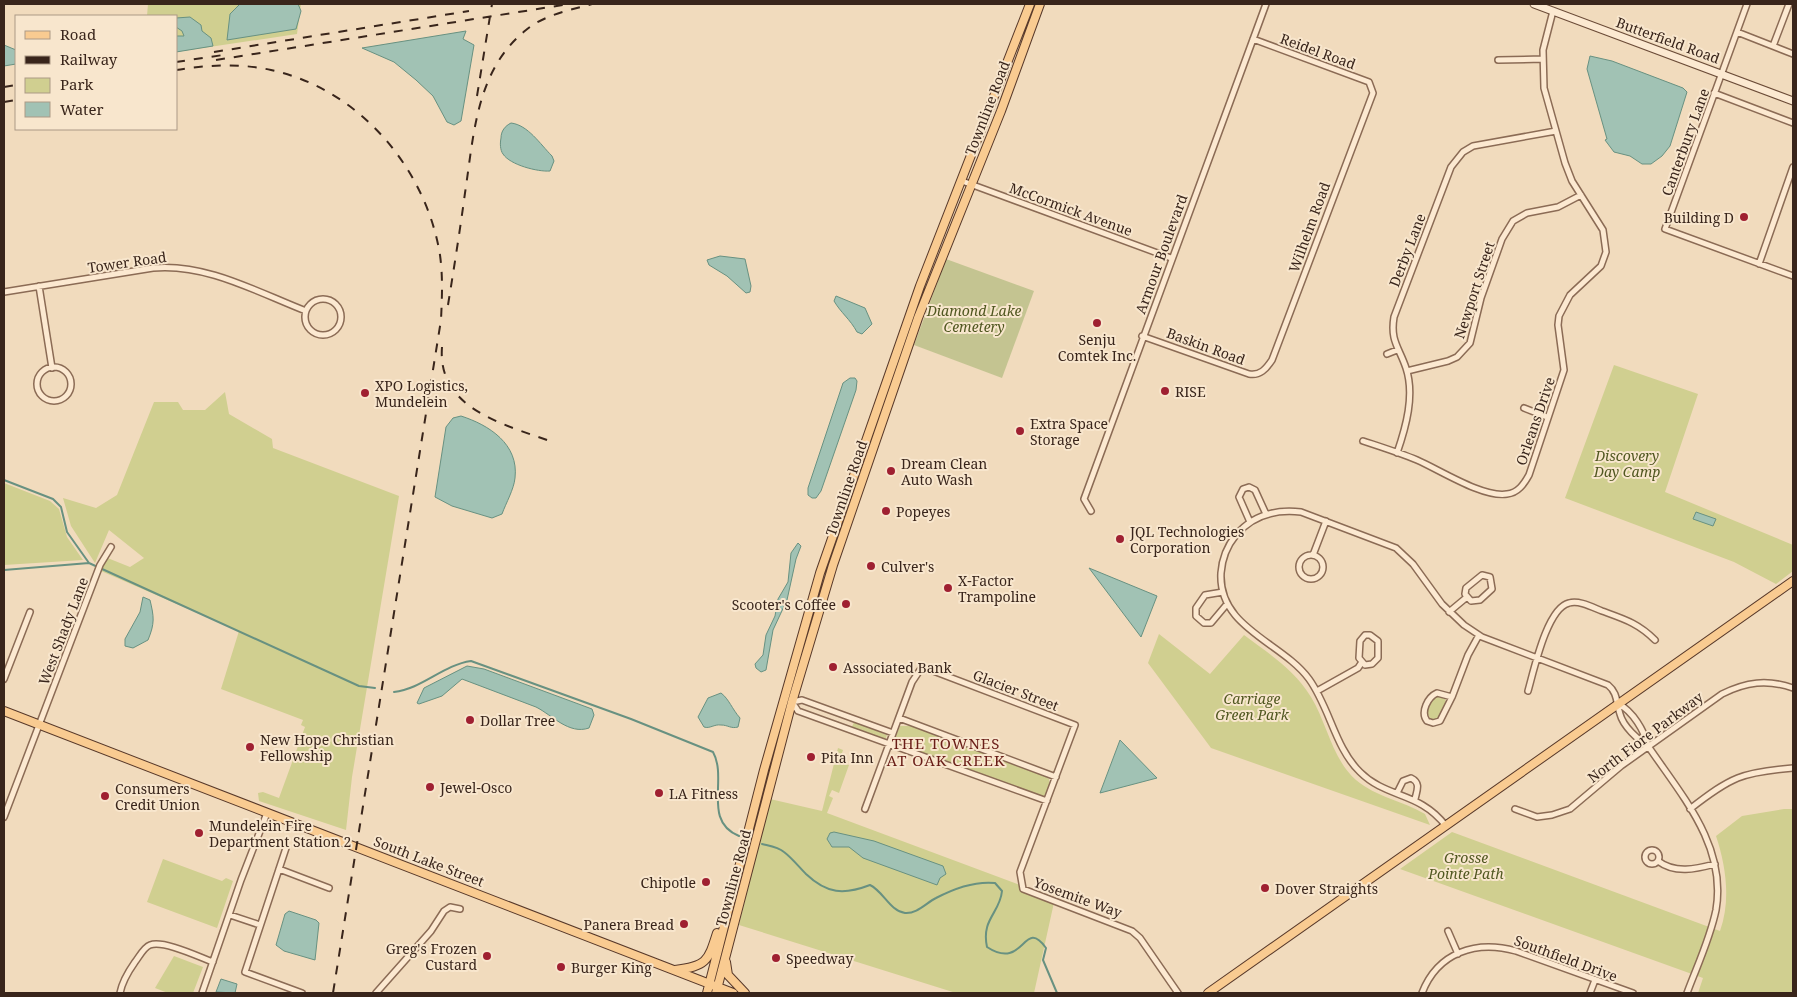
<svg xmlns="http://www.w3.org/2000/svg" width="1797" height="997" font-family="'Noto Serif',serif">
<rect width="100%" height="100%" fill="#f1dbbd"/>
<!-- green -->
<path fill="#d0cf90" d="M148 4H301L297 34 176 52V16H147Z
M1614 365 1698 394 1665 492 1793 545V571L1776 584 1734 562 1565 498Z
M225 392 229 414 272 439 273 448 399 496 352 777 346 830 259 801 258 793 263 792 279 798 305 727 301 725 303 720 221 689 239 631 101 571 105 557 130 567 144 558 109 530 95 563 71 526 63 498 96 508 117 495 154 402H178L183 410H205Z
M4 483 50 501 59 509 67 537 83 560 4 565Z
M1159 634 1210 674 1244 635C1269 654 1293 668 1311 697 1327 723 1332 759 1356 780 1376 797 1403 801 1425 814L1430 825 1211 748 1148 663Z
M1438 696 1445 699 1446 704 1438 719 1431 720 1427 712 1434 697Z
M854 722 887 735 885 740 852 727Z
M900 726H913L1038 772 1049 779 1050 785 1044 796 1036 795 906 748 895 739Z
M838 748 843 750 839 762 849 765 839 793 832 790 829 796 833 798 827 813 1055 898 1034 993H956L739 925 770 799 822 811Z
M1784 809H1793V993H1698L1703 978 1400 869 1452 832 1720 931C1731 900 1726 866 1716 836L1742 816Z
M163 859 222 881 226 878 233 881 217 928 147 902Z
M174 956 203 967 193 993H168L155 988Z"/>
<!-- cemetery -->
<path fill="#c4c491" d="M946 259 1034 291 1002 378 914 345Z"/>
<!-- water -->
<path fill="#a1c2b4" stroke="#689181" d="M240 4H298L301 11 296 29 227 40 230 14Z
M190 17 201 25 202 31 211 38 213 46 176 52V36H184L182 31 176 27V18Z
M466 31 463 39 474 45 461 121 454 125 447 122 433 96 416 80 394 62 362 48Z
M4 45 16 50V64L4 66Z
M1590 56 1612 61 1683 88 1687 92 1670 146 1662 156 1651 164H1642L1630 156 1614 152 1605 140 1607 139 1587 69Z
M511 123C528 125 540 144 552 156L554 161 550 171C538 172 510 165 503 154 500 150 500 143 501 138 501 131 505 126 511 123Z
M720 256 745 259 751 286 750 292 746 293 727 276 709 265 707 260Z
M836 296 865 308 872 324 862 334 857 332C850 319 841 313 834 301Z
M850 378H855L857 381 856 390 821 491 816 498H812L808 495V488L843 383Z
M461 416C489 425 519 444 515 478 514 489 506 503 502 514L492 518 452 506 435 497 446 427 453 418Z
M1696 512 1716 519 1713 526 1693 519Z
M798 543 801 546 796 559 787 600 773 630 766 670 761 672 756 668 755 664 763 655 766 635 775 616 778 599 788 582 791 553Z
M1089 568 1157 596 1141 637Z
M143 597 150 600C154 617 155 623 148 640L133 648 125 646V639L140 612Z
M467 666 484 669 592 709 594 715 589 728C569 735 552 715 536 707L462 679 442 696 419 704 417 703 424 688Z
M721 693C729 699 732 709 740 718L738 727C731 729 728 725 721 725 714 724 710 729 704 727L698 717 708 698Z
M1120 740 1157 778 1100 793Z
M834 832 874 841 943 866 946 874 940 878 937 885 863 858 849 847H832L827 839 830 833Z
M289 911 316 920 319 923 315 960 284 951 276 945 285 914Z
M221 979 237 984 235 993 216 992Z"/>
<g fill="none" stroke-linecap="round" stroke-linejoin="round">
<!-- stream -->
<path stroke="#689181" stroke-width="2" d="M4 480 53 499 61 507 67 532 89 563
M4 570 89 563 359 686 375 688
M394 692C422 689 443 665 471 661L631 719 713 752C728 779 702 821 739 836
M762 844C770 846 778 847 784 852 792 858 799 867 806 874 827 894 844 895 870 885 883 891 890 911 905 913 917 914 926 903 936 898 953 889 975 881 995 883L1002 891C1000 913 981 919 987 947 1025 972 1023 916 1046 948L1043 960 1057 993"/>
<!-- minor casing -->
<g stroke="#8b6b55" stroke-width="8">
<path id="minor" d="M1747 4 1665 229 1793 276
M1737 32 1793 54
M1773 46 1789 4
M1498 60 1543 59
M1714 93 1793 123
M962 181 1171 258
M1759 264 1793 167
M39 286 52 368
M4 292 153 268C206 263 257 292 306 311
M305 317a18 18 0 1 1 36 0a18 18 0 1 1-36 0Z
M1142 336 1249 374C1260 376 1266 369 1272 360L1373 93 1369 82 1253 39
M1387 354 1397 350
M37 384a17 17 0 1 1 34 0a17 17 0 1 1-34 0Z
M1407 371 1448 361 1457 357 1470 343 1481 298 1502 239 1513 221 1527 213 1558 207 1581 195
M1524 408 1547 417
M1363 441C1381 447 1400 453 1417 460 1440 470 1483 498 1507 494 1518 493 1524 484 1529 475L1564 370 1558 325 1559 316 1570 295 1601 266 1606 252 1603 230 1572 181 1565 163 1544 88 1543 50 1553 11
M1397 453C1406 427 1415 395 1406 368 1399 347 1390 341 1394 317L1451 167 1463 152 1473 146 1556 131
M1091 511 1084 499 1266 4
M1250 522 1239 497 1243 489 1249 487 1255 490 1266 514
M1313 555 1326 521
M1299 567a12 12 0 1 1 24 0a12 12 0 1 1-24 0Z
M1482 575 1490 577 1492 589 1480 600 1471 601 1465 594 1466 588Z
M1223 592 1205 595 1196 608V616L1204 623H1211L1227 604
M1449 612 1467 597
M1365 635H1370L1378 641V658L1372 664 1365 665 1359 658 1360 641Z
M4 679 30 612
M1317 691 1358 668 1362 662
M1528 691C1534 670 1547 608 1569 603 1579 600 1592 607 1602 611 1624 619 1638 623 1655 640
M1452 697 1440 721 1433 723 1427 721C1420 712 1428 697 1437 693L1452 697 1468 655 1479 635
M1619 704C1633 712 1644 730 1648 746 1682 796 1727 846 1716 910 1710 939 1697 966 1687 993
M899 718 1056 777
M893 733 802 700 792 702 798 711 1047 801
M1397 793 1403 781 1411 778C1421 783 1417 790 1415 799
M865 809 912 682 920 670 928 669 1075 725 1020 872 1023 889 1132 931 1140 938 1178 993
M1515 809 1537 817 1552 815 1570 809 1621 766 1722 694C1746 682 1767 679 1793 688
M1690 809C1731 777 1742 772 1793 768
M4 817 100 565 111 547
M1446 826C1419 791 1387 799 1360 772 1335 748 1330 708 1309 679 1282 642 1218 628 1221 573 1222 559 1227 546 1236 535 1253 515 1275 509 1301 512L1396 548 1413 564 1442 604 1464 625 1482 637 1608 685C1618 693 1616 703 1620 714 1623 726 1638 740 1648 746
M286 848 245 972 302 993
M1645 857a7 7 0 1 1 14 0a7 7 0 1 1-14 0Z
M1658 861C1675 874 1696 869 1715 864
M279 869 329 888
M230 915 260 925
M1448 931 1458 954
M120 993C122 982 128 972 135 962 139 957 144 947 150 945 164 940 199 957 213 962
M202 993 241 880 267 813
M376 993 431 931 444 911 450 907 460 909
M1422 993C1438 952 1476 940 1516 951L1633 993
M1590 993 1595 980"/>
</g>
<!-- secondary casing -->
<g stroke="#6c4c38" stroke-width="9">
<path id="secondary" d="M1534 4 1793 101"/>
</g>
<!-- primary casing -->
<g stroke="#58392a" stroke-width="10">
<path id="primary" d="M4 711 733 993
M726 962 728 975 745 993
M675 970C706 966 708 962 717 933
M707 993 764 770 820 573 920 286 1030 4
M716 993 792 702 833 565 918 318 1001 111 1040 4
M1208 993 1793 581"/>
</g>
<!-- minor -->
<use href="#minor" stroke="#fce9d1" stroke-width="5"/>
<!-- secondary -->
<use href="#secondary" stroke="#fce9d1" stroke-width="7"/>
<!-- primary -->
<use href="#primary" stroke="#f9cb91" stroke-width="8"/>
<!-- rail -->
<path stroke="#39251b" stroke-width="2" stroke-dasharray="9 9" stroke-linecap="butt" d="M214 52 469 11
M216 60 569 4
M176 62 223 55
M176 70C207 65 240 63 271 70 359 89 426 168 440 255 443 277 442 298 441 320L333 993
M4 87 16 85
M477 96 492 4
M4 102 16 100
M448 305C454 268 460 230 465 193 474 134 476 70 526 30 544 15 570 10 592 4
M442 347C437 411 508 425 555 443"/>
</g>
<!-- markers -->
<g fill="#9f2031" stroke="#f8e6cd" stroke-width="2">
<circle cx="1744" cy="217" r="5"/>
<circle cx="1097" cy="323" r="5"/>
<circle cx="1165" cy="391" r="5"/>
<circle cx="365" cy="393" r="5"/>
<circle cx="1020" cy="431" r="5"/>
<circle cx="891" cy="471" r="5"/>
<circle cx="886" cy="511" r="5"/>
<circle cx="1120" cy="539" r="5"/>
<circle cx="871" cy="566" r="5"/>
<circle cx="948" cy="588" r="5"/>
<circle cx="846" cy="604" r="5"/>
<circle cx="833" cy="667" r="5"/>
<circle cx="470" cy="720" r="5"/>
<circle cx="250" cy="747" r="5"/>
<circle cx="811" cy="757" r="5"/>
<circle cx="430" cy="787" r="5"/>
<circle cx="659" cy="793" r="5"/>
<circle cx="105" cy="796" r="5"/>
<circle cx="199" cy="833" r="5"/>
<circle cx="706" cy="882" r="5"/>
<circle cx="1265" cy="888" r="5"/>
<circle cx="684" cy="924" r="5"/>
<circle cx="487" cy="956" r="5"/>
<circle cx="776" cy="958" r="5"/>
<circle cx="561" cy="967" r="5"/>
</g>
<g text-anchor="middle" dominant-baseline="central" stroke-width="4" stroke-linejoin="round" paint-order="stroke">
<!-- street labels -->
<g font-size="14" fill="#39251b" stroke="#f8e6cd">
<text transform="translate(1668 40) rotate(20)">Butterfield Road</text>
<text transform="translate(1318 51) rotate(20)">Reidel Road</text>
<text transform="translate(987 108) rotate(-69)">Townline Road</text>
<text transform="translate(1685 142) rotate(-70)">Canterbury Lane</text>
<text transform="translate(1071 209) rotate(20)">McCormick Avenue</text>
<text transform="translate(1309 227) rotate(-70)">Wilhelm Road</text>
<text transform="translate(1407 250) rotate(-69)">Derby Lane</text>
<text transform="translate(1161 254) rotate(-70)">Armour Boulevard</text>
<text transform="translate(127 262) rotate(-8)">Tower Road</text>
<text transform="translate(1474 290) rotate(-72)">Newport Street</text>
<text transform="translate(1206 346) rotate(20)">Baskin Road</text>
<text transform="translate(1535 421) rotate(-71)">Orleans Drive</text>
<text transform="translate(846 488) rotate(-71)">Townline Road</text>
<text transform="translate(63 631) rotate(-69)">West Shady Lane</text>
<text transform="translate(1016 690) rotate(21)">Glacier Street</text>
<text transform="translate(1645 737) rotate(-37)">North Fiore Parkway</text>
<text transform="translate(429 861) rotate(21)">South Lake Street</text>
<text transform="translate(733 878) rotate(-75)">Townline Road</text>
<text transform="translate(1078 897) rotate(20)">Yosemite Way</text>
<text transform="translate(1566 958) rotate(20)">Southfield Drive</text>
</g>
<!-- poi labels -->
<g font-size="14" fill="#39251b" stroke="#f8e6cd" text-anchor="start">
<text x="1734" y="217" text-anchor="end">Building D</text>
<text x="1097" y="339" text-anchor="middle">Senju<tspan x="1097" dy="16">Comtek Inc.</tspan></text>
<text x="375" y="385">XPO Logistics,<tspan x="375" dy="16">Mundelein</tspan></text>
<text x="1175" y="391">RISE</text>
<text x="1030" y="423">Extra Space<tspan x="1030" dy="16">Storage</tspan></text>
<text x="901" y="463">Dream Clean<tspan x="901" dy="16">Auto Wash</tspan></text>
<text x="896" y="511">Popeyes</text>
<text x="1130" y="531">JQL Technologies<tspan x="1130" dy="16">Corporation</tspan></text>
<text x="881" y="566">Culver's</text>
<text x="958" y="580">X-Factor<tspan x="958" dy="16">Trampoline</tspan></text>
<text x="836" y="604" text-anchor="end">Scooter's Coffee</text>
<text x="843" y="667">Associated Bank</text>
<text x="480" y="720">Dollar Tree</text>
<text x="260" y="739">New Hope Christian<tspan x="260" dy="16">Fellowship</tspan></text>
<text x="821" y="757">Pita Inn</text>
<text x="440" y="787">Jewel-Osco</text>
<text x="115" y="788">Consumers<tspan x="115" dy="16">Credit Union</tspan></text>
<text x="669" y="793">LA Fitness</text>
<text x="209" y="825">Mundelein Fire<tspan x="209" dy="16">Department Station 2</tspan></text>
<text x="696" y="882" text-anchor="end">Chipotle</text>
<text x="1275" y="888">Dover Straights</text>
<text x="674" y="924" text-anchor="end">Panera Bread</text>
<text x="477" y="948" text-anchor="end">Greg's Frozen<tspan x="477" dy="16">Custard</tspan></text>
<text x="786" y="958">Speedway</text>
<text x="571" y="967">Burger King</text>
</g>
<!-- park labels -->
<g font-size="14" font-style="italic" fill="#505720" stroke="#f8e6cd">
<text x="974" y="310">Diamond Lake<tspan x="974" dy="16">Cemetery</tspan></text>
<text x="1627" y="455">Discovery<tspan x="1627" dy="16">Day Camp</tspan></text>
<text x="1252" y="698">Carriage<tspan x="1252" dy="16">Green Park</tspan></text>
<text x="1466" y="857">Grosse<tspan x="1466" dy="16">Pointe Path</tspan></text>
</g>
<!-- neighbourhood labels -->
<g font-size="15" letter-spacing="1" fill="#691d17" stroke="#f8e6cd">
<text x="946" y="743">THE TOWNES<tspan x="946" dy="17">AT OAK CREEK</tspan></text>
</g>
</g>
<!-- border -->
<rect width="1797" height="997" fill="none" stroke="#39251b" stroke-width="10"/>
<!-- legend -->
<rect x="15" y="15" width="162" height="115" fill="#f8e6cd" stroke="#ac9986"/>
<rect x="25" y="31" width="25" height="8" fill="#f9cb91" stroke="#ac9986"/>
<text x="60" y="40" font-size="15" fill="#39251b">Road</text>
<rect x="25" y="56" width="25" height="8" fill="#39251b" stroke="#ac9986"/>
<text x="60" y="65" font-size="15" fill="#39251b">Railway</text>
<rect x="25" y="78" width="25" height="15" fill="#d0cf90" stroke="#ac9986"/>
<text x="60" y="90" font-size="15" fill="#39251b">Park</text>
<rect x="25" y="102" width="25" height="15" fill="#a1c2b4" stroke="#ac9986"/>
<text x="60" y="115" font-size="15" fill="#39251b">Water</text>
</svg>
